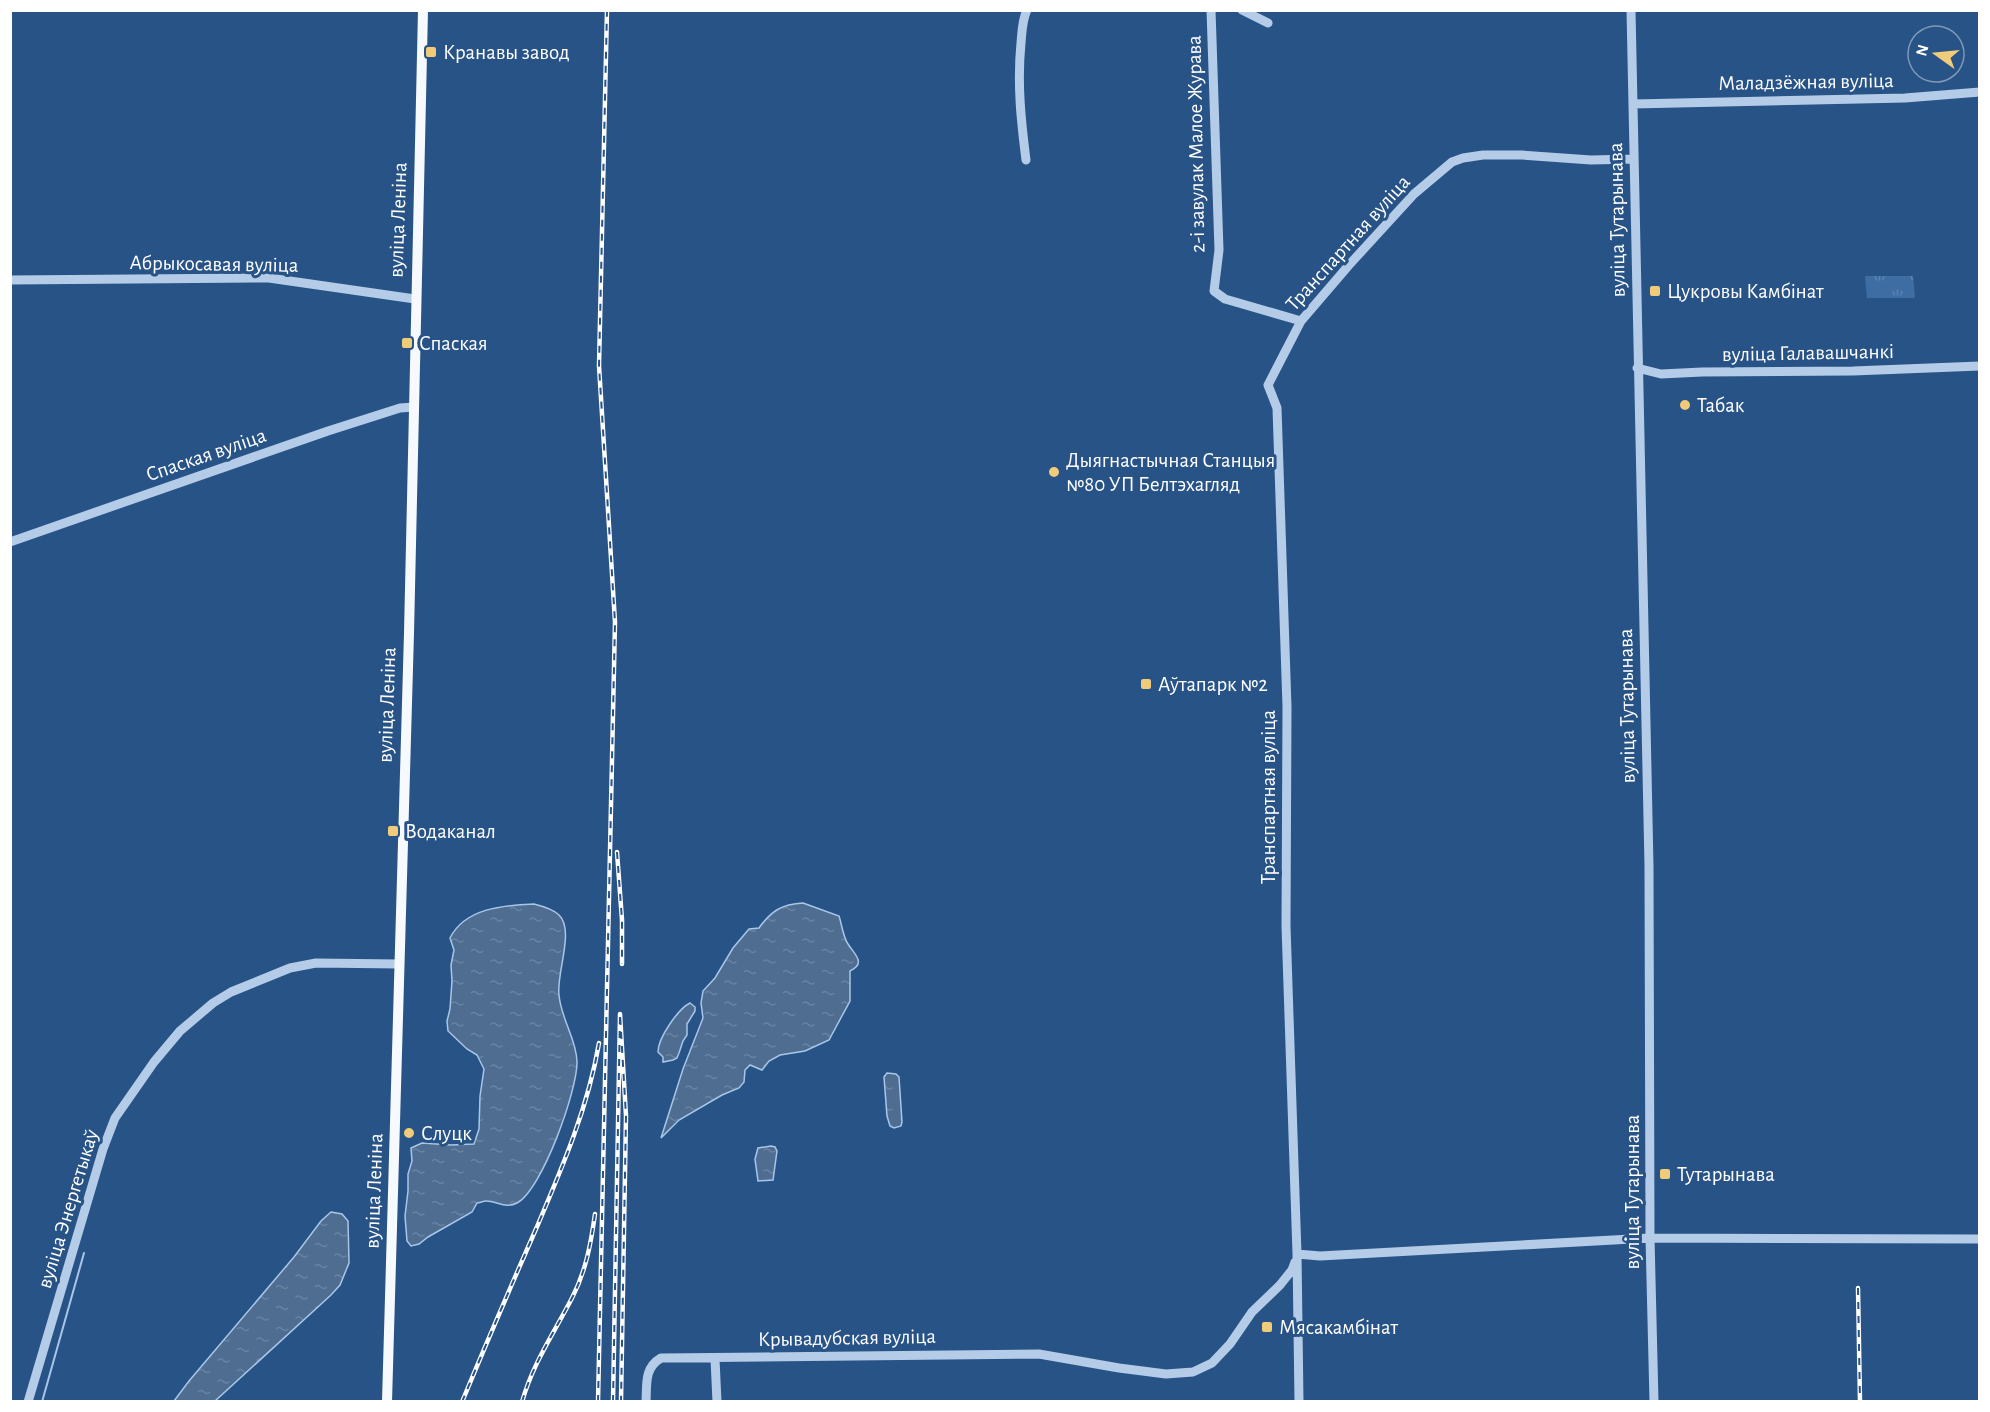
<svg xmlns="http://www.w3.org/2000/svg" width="1990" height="1412" font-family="'Alegreya Sans',sans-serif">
<defs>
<pattern id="grass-tufts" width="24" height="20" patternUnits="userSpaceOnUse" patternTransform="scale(1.5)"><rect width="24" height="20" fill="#3d6da3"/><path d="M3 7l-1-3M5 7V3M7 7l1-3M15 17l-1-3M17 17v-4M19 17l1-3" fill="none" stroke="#5a83b1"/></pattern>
<pattern id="water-ripples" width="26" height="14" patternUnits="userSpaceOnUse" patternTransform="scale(1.5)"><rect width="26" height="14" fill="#4f6d91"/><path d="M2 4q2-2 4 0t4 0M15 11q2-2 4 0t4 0" fill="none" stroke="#6983a2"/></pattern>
</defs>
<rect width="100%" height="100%" fill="#285387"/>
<!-- grass -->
<path fill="url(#grass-tufts)" d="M1913 276 1915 298H1867L1865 276Z"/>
<!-- water -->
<path fill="url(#water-ripples)" stroke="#a8c7e8" stroke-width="1.5" d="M803 903 839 916C842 925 843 937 848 944 854 954 867 963 850 971V1001L829 1040 805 1051 780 1055 769 1061 762 1070 750 1065 745 1070 744 1082 739 1088 722 1095 679 1120 661 1138 683 1069 703 1018 701 1003 703 991 715 978 733 948 749 929 759 928C771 911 782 904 803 903Z
M534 904C542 906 553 909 559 915 575 930 556 974 559 995 561 1019 576 1038 577 1061 578 1089 542 1190 517 1203 506 1209 497 1201 486 1201 483 1201 480 1203 477 1203L472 1212 428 1237 419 1244 411 1246 407 1241 405 1216 408 1191V1174L412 1161 411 1148 422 1143 451 1145 474 1144 479 1129 480 1096 484 1069 477 1055 467 1049 448 1031 447 1021 450 1009 452 981 451 965 454 950 450 938C465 908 504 905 534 904Z
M690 1003 695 1007V1011L687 1024V1035L683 1041 679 1053 677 1058 673 1060 663 1062V1057L658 1052C658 1038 678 1009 690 1003Z
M887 1073 896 1074 899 1077 902 1122 901 1126 894 1128 890 1126 887 1116 884 1077Z
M771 1146 775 1147 777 1151 773 1180 758 1181 755 1159 758 1148Z
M331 1212 342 1214 348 1221 349 1263 340 1285 331 1295 215 1401H174L189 1381 294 1257 321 1221Z"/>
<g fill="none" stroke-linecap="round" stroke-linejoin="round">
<!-- stream -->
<path stroke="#a8c7e8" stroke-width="2" d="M42 1402 84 1253"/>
<!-- minor -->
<path stroke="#b4cce8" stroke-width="9" d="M1211 10 1219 250 1214 291 1225 299 1301 321
M1242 10 1268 23
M1631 10 1649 866 1650 1238 1654 1402
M1633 104 1905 98 1980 92
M1026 160C1021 121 1017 83 1021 43 1022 32 1022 20 1027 10
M10 280 269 278 415 299
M1637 368 1661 374 1702 372 1853 371 1980 366
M10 542 328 431 400 408 414 407
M1297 1254 1320 1256 1650 1238 1980 1239
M715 1359 717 1402
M28 1402 103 1149 115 1118 154 1062 180 1031 213 1003 231 992 290 968 316 963 399 964
M646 1402C647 1384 644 1368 661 1358L1039 1354 1119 1368 1166 1374 1193 1372 1212 1363 1230 1344 1252 1312 1280 1285 1292 1270 1295 1262
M1299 1402 1297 1254 1286 926 1287 707 1277 408 1268 385 1301 321 1349 265 1414 194 1452 162 1463 158 1483 155H1522L1591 160 1634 159"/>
<!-- major -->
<path stroke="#f6f9fe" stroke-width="10" d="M387 1402 409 633 423 10"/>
<!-- rail casing -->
<g stroke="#fff" stroke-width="4.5">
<path id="rail" d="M617 852 622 920V964
M1858 1288 1860 1402
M462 1402C486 1344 511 1286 536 1229 562 1168 588 1108 599 1043
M522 1402C533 1363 554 1333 572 1298 586 1271 591 1243 595 1214
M598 1402 615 622 599 366 607 10
M613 1402 620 1014 626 1116 621 1402"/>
</g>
<!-- rail -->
<use href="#rail" stroke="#285387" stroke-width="2" stroke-dasharray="7" stroke-linecap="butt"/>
</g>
<!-- markers -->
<g fill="#f0cb7a" stroke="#285387" stroke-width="2">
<rect x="425" y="46" width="12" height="12" rx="3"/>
<rect x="1649" y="285" width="12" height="12" rx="3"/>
<rect x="401" y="337" width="12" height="12" rx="3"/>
<circle cx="1685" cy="405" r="6"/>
<circle cx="1054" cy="472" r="6"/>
<rect x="1140" y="678" width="12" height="12" rx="3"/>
<rect x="387" y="825" width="12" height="12" rx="3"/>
<circle cx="409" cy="1133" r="6"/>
<rect x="1659" y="1168" width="12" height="12" rx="3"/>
<rect x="1261" y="1321" width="12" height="12" rx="3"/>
</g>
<g text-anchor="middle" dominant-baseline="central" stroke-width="6" stroke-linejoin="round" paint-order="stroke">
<!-- poi labels -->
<g font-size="21" fill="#fff" stroke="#285387" text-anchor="start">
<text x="443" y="52">Кранавы завод</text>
<text x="1667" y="291">Цукровы Камбінат</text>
<text x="419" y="343">Спаская</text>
<text x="1697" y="405">Табак</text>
<text x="1066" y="460">Дыягнастычная Станцыя<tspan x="1066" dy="24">№80 УП Белтэхагляд</tspan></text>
<text x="1158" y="684">Аўтапарк №2</text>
<text x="405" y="831">Водаканал</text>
<text x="421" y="1133">Слуцк</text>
<text x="1677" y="1174">Тутарынава</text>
<text x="1279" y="1327">Мясакамбінат</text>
</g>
<!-- street labels -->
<g font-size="21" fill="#fff" stroke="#285387">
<text transform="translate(1806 82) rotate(-1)">Маладзёжная вуліца</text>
<text transform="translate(1196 144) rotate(-91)">2-і завулак Малое Журава</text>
<text transform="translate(398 220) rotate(-88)">вуліца Леніна</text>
<text transform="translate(1617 220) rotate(-91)">вуліца Тутарынава</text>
<text transform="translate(1348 243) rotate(-48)">Транспартная вуліца</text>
<text transform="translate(214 264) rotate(1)">Абрыкосавая вуліца</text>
<text transform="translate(1808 353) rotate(-1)">вуліца Галавашчанкі</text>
<text transform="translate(206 455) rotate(-19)">Спаская вуліца</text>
<text transform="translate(387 705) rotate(-88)">вуліца Леніна</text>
<text transform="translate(1627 706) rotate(-91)">вуліца Тутарынава</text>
<text transform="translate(1268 797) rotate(-90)">Транспартная вуліца</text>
<text transform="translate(374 1191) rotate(-88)">вуліца Леніна</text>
<text transform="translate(1632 1192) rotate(-90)">вуліца Тутарынава</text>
<text transform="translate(68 1209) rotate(-73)">вуліца Энергетыкаў</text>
<text transform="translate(847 1338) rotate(-1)">Крывадубская вуліца</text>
</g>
</g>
<!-- border -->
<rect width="1990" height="1412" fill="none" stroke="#ffffff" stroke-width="24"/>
<!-- north arrow -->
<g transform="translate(1936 54) rotate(285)"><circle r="28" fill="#285387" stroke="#7e98b7" stroke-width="1.5"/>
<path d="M0-4.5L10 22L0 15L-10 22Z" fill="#f0cb7a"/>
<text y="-9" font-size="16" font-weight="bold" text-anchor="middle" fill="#ffffff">N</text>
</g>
</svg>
